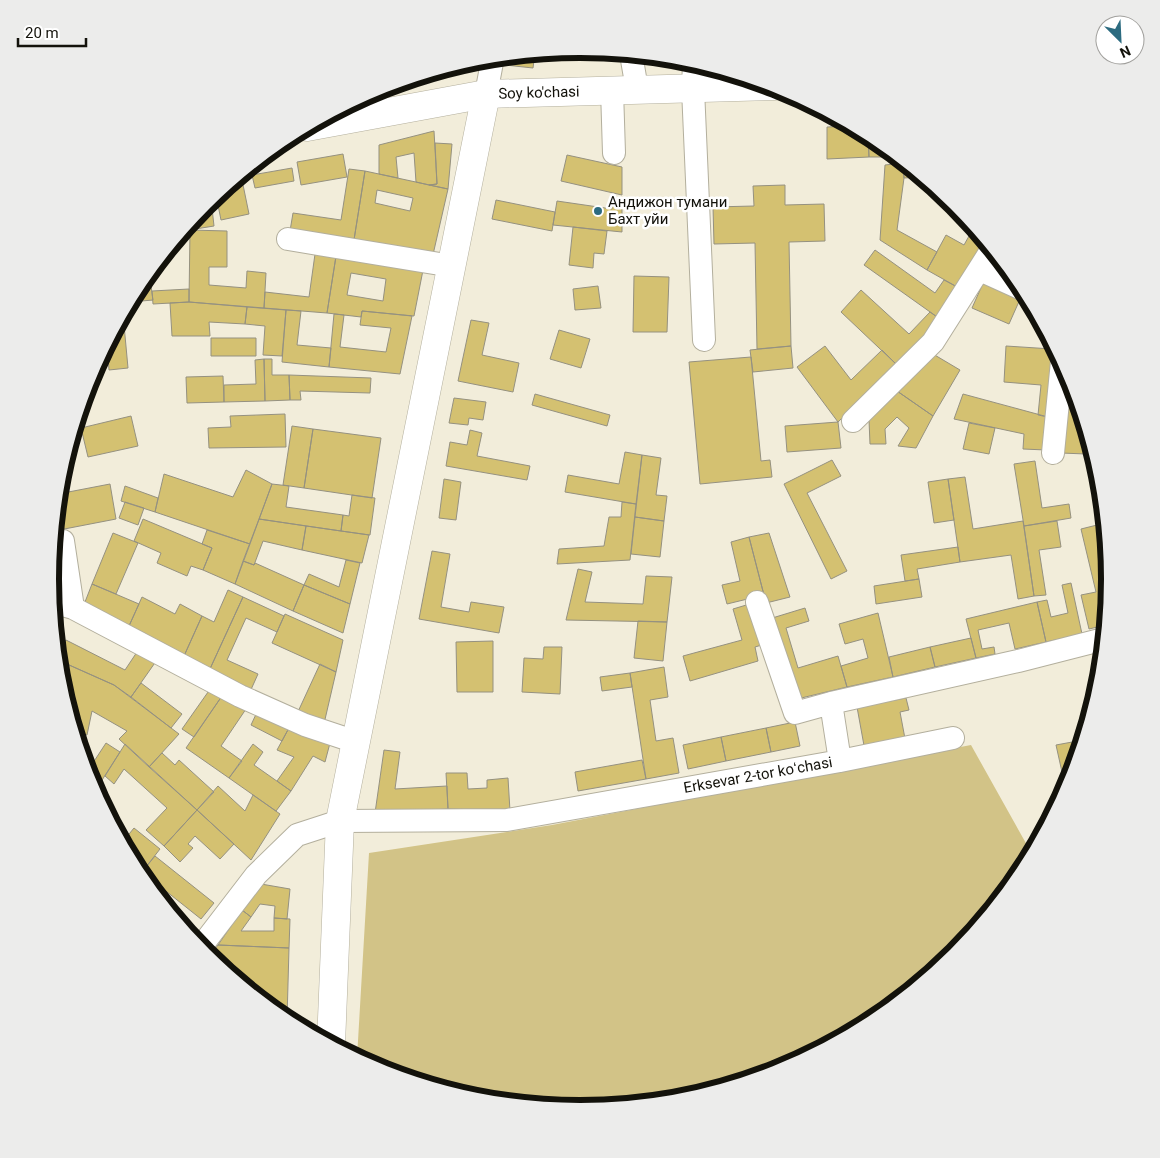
<svg xmlns="http://www.w3.org/2000/svg" width="1160" height="1158" font-family="Roboto,sans-serif">
<rect width="100%" height="100%" fill="#f2edda"/>
<!-- green -->
<path fill="#d2c387" d="M971 745 1032 854 1021 874 955 954 874 1020 783 1069 683 1099 580 1109 476 1099 377 1069 357 1058 369 853 552 825Z"/>
<!-- building -->
<path fill="#d4c171" stroke="#959180" fill-rule="evenodd" d="M535 53 533 68 505 65 507 56Z
M490 58 489 66 388 87 477 59Z
M852 126 868 135 869 157 827 159V127Z
M434 131 437 184 429 185 416 182 414 153 396 157 398 178 379 174V145Z
M868 135 875 138 897 157H869Z
M435 143 452 144 448 189 429 185 437 184Z
M343 154 347 177 301 185 297 162Z
M567 155 622 167V195L561 181Z
M903 162 922 177 904 178Z
M903 163 904 178 897 230 937 252 927 270 880 240 885 165Z
M292 168 294 181 255 188 252 175Z
M349 169 365 171 353 246 289 237 293 213 341 220Z
M365 171 448 189 432 259 353 246ZM377 190 413 198 410 211 375 203Z
M241 175 249 214 221 220 216 195Z
M785 185V205L824 204 825 241 789 242 791 346 757 349 755 243 714 244 713 207 754 206 753 186Z
M612 198 622 200V232L553 225 557 201 612 209Z
M211 199 214 226 183 231 205 204Z
M496 200 555 212 552 231 492 219Z
M573 227 607 231 604 254 594 253 593 268 569 265Z
M974 227 985 241 959 288 927 270 946 235 964 245Z
M190 230 227 231V267H209V285L246 288 247 271 266 273 264 308 189 302Z
M316 247 337 250 327 313 264 308 265 292 309 297Z
M337 250 424 265 414 316 362 311 361 317 327 313ZM351 273 386 279 383 301 347 295Z
M875 250 935 293 944 280 959 288 940 319 864 265Z
M149 272 153 300 130 302 139 284Z
M634 276 669 277 667 332H633Z
M984 281 1021 297 1009 324 972 308Z
M598 286 601 308 575 310 573 289Z
M189 289V302L153 304 152 291Z
M861 290 909 334 930 312 940 319 897 365 841 312Z
M189 302 247 307 245 324 209 322 210 336H172L170 303Z
M247 307 286 310 282 356 263 355 265 326 245 324Z
M286 310 301 311 297 345 331 348 329 367 282 362Z
M362 311 412 316 400 374 329 367 334 314 344 315 340 347 386 352 391 328 360 325Z
M123 314 128 368 109 370 107 344Z
M471 320 489 323 482 355 519 363 513 392 458 381Z
M559 330 590 339 581 368 550 359Z
M211 338H256V356H211Z
M791 346 793 368 753 372 750 350Z
M825 346 851 380 882 350 897 365 838 422 797 367Z
M1006 346 1052 349 1048 417 1038 415 1041 385 1004 382Z
M933 354 960 370 933 416 897 391Z
M751 357 761 461 770 460 772 477 700 484 689 362Z
M264 359H272V375H289L290 400 265 401Z
M264 359 265 401 224 402V385L256 384 255 360Z
M289 375 371 378 370 393 300 391 301 400H290Z
M223 376 224 402 187 403 186 377Z
M897 391 933 416 916 448 898 446 909 428 897 417 885 429 886 444H870L869 420Z
M1066 392 1075 393 1087 434 1086 454 1061 453Z
M535 394 610 415 607 426 532 405Z
M963 394 1048 417 1046 450 1023 449 1024 434 954 419Z
M454 398 486 402 483 420 469 418 468 425 449 423Z
M285 414 286 447 209 448 208 428 231 427 230 416Z
M131 416 138 446 88 457 81 428Z
M838 422 841 448 787 452 785 426Z
M969 423 995 428 989 454 963 449Z
M292 426 313 429 304 488 283 485Z
M313 429 381 438 372 498 304 488Z
M470 430 482 433 477 456 530 466 527 480 446 466 450 442 467 445Z
M625 452 642 455 636 504 565 492 568 475 619 484Z
M642 455 661 458 656 495 667 496 664 521 635 517Z
M832 460 841 476 807 493 847 571 831 579 784 484Z
M1035 461 1042 508 1069 504 1071 518 1024 526 1014 464Z
M246 470 272 484 250 544 155 512 164 474 233 497Z
M965 477 973 529 1023 521 1034 596 1018 599 1011 555 960 562 948 479Z
M444 479 461 482 456 520 439 518Z
M948 479 954 520 934 523 928 482Z
M110 484 116 519 54 531 58 494Z
M272 484 289 486 286 507 343 515 341 531 259 519Z
M125 486 158 498 155 512 121 501Z
M352 495 375 498 370 535 341 531 343 515 349 516Z
M125 502 144 508 138 525 119 518Z
M622 502 636 504 630 560 557 564 559 549 604 546 609 517H621Z
M635 517 664 521 660 557 631 554Z
M143 519 212 548 203 570 191 566 187 576 157 563 161 553 134 541Z
M259 519 306 526 302 550 263 541 254 565 243 561Z
M1057 521 1061 547 1039 550 1046 595 1034 596 1024 526Z
M1105 523 1110 579 1106 625 1089 629 1081 595 1096 592 1081 529Z
M306 526 369 535 362 563 302 550Z
M207 530 250 544 235 584 203 570 212 548 202 544Z
M113 533 138 543 116 594 92 584Z
M769 533 790 597 766 603 749 537Z
M749 537 764 595 727 604 722 585 740 581 731 542Z
M958 547 960 562 917 569 919 579 905 581 901 555Z
M432 551 450 554 441 607 469 612 471 602 504 607 499 633 419 619Z
M346 560 360 563 350 604 304 585 309 574 339 587Z
M243 561 254 565 255 563 304 585 293 611 235 584Z
M578 569 592 572 585 602 643 604 646 576 672 577 667 622 566 620Z
M919 579 922 597 876 604 874 586Z
M1071 583 1082 634 1046 642 1037 602 1047 600 1051 617 1068 613 1062 585Z
M92 584 139 604 129 626 85 602Z
M304 585 350 604 343 633 293 611Z
M228 590 243 597 209 671 184 656 202 616 214 622Z
M142 597 175 614 180 604 202 616 184 656 129 626Z
M243 597 284 616 277 632 246 618 227 660 258 674 249 694 209 671Z
M1037 602 1046 642 1015 649 1009 623 978 630 982 649 994 647 995 654 976 658 966 619Z
M753 603 765 644 755 647 758 661 690 681 683 656 742 640 733 609Z
M805 608 809 621 786 628 798 668 838 656 847 687 793 700 769 619Z
M878 613 893 677 847 687 841 666 868 658 863 639 845 644 839 624Z
M285 614 343 640 336 672 272 643Z
M638 621 667 622 663 661 634 658Z
M971 638 976 658 935 667 930 647Z
M66 640 125 670 141 646 159 657 131 697 114 685 58 660 57 656Z
M493 641V692H457L456 642Z
M544 647H562L560 694 522 692 524 658 543 659Z
M930 647 935 667 893 677 889 657Z
M320 664 336 672 323 728 296 716Z
M69 665 114 685 179 734 149 767 119 739 127 731 92 711 87 735 75 733 64 697Z
M664 667 668 697 650 700 656 741 673 738 679 773 646 779 630 673Z
M630 673 632 687 602 691 600 677Z
M141 683 182 714 171 728 131 697Z
M213 685 224 693 194 737 182 729Z
M224 693 246 709 221 746 242 761 229 778 186 748Z
M906 698 909 710 900 712 906 744 865 751 857 707Z
M258 710 290 726 282 741 251 725Z
M795 722 800 746 771 752 766 728Z
M290 726 330 743 325 762 313 756 291 791 277 781 294 757 277 750Z
M766 728 771 752 726 761 721 737Z
M721 737 726 761 688 769 683 745Z
M1083 740 1070 782 1066 790 1056 745Z
M106 743 120 752 95 791 87 772Z
M125 744 197 810 164 846 146 830 167 808 124 769 114 784 105 776Z
M253 744 263 752 254 765 291 791 276 811 229 778Z
M384 750 400 752 395 789 447 786 448 809 375 813Z
M162 753 175 765 179 760 214 792 197 810 149 767Z
M642 760 646 779 578 791 575 772Z
M446 773H467L468 789 487 788V780L508 778 510 811 448 809Z
M218 786 245 811 253 795 280 814 251 860 197 810Z
M197 810 234 844 220 859 195 836 188 844 193 848 180 862 164 846Z
M134 828 160 849 142 872 135 866 117 833 125 839Z
M155 856 214 903 201 919 142 872Z
M261 884 290 889 287 919 274 918 275 906 260 904 251 917 242 910Z
M242 910 251 917 241 931H274V918L290 919 289 948 218 945Z
M218 945 289 948 287 1020 244 986V978L233 977 209 957Z"/>
<g fill="none" stroke-linecap="round" stroke-linejoin="round">
<!-- minor casing -->
<g stroke="#b3af9d" stroke-width="24">
<path id="minor" d="M631 54 637 89
M694 62 693 89 704 340
M612 90 614 153
M486 94 493 57
M288 239 452 266
M980 270 1024 290
M853 421 933 342 992 249
M1053 453 1062 361
M63 541 73 608
M52 602 73 608 240 696 305 725 356 742
M757 602 795 713 831 703
M840 761 953 738
M200 948 256 875 297 835 340 821 507 820 840 761 831 703 1018 661 1104 639"/>
</g>
<!-- major casing -->
<g stroke="#b3af9d" stroke-width="29">
<g id="major">
<path id="s1" d="M307 127 486 94 774 86"/>
<path d="M331 1044 340 821 486 94"/>
</g>
</g>
<!-- minor -->
<use href="#minor" stroke="#fff" stroke-width="22"/>
<!-- major -->
<use href="#major" stroke="#fff" stroke-width="28"/>
</g>
<!-- markers -->
<circle fill="#2c6b80" stroke="#fff" stroke-width="2" cx="598" cy="211" r="5"/>
<g text-anchor="middle" dominant-baseline="central" stroke-width="5" stroke-linejoin="round" paint-order="stroke">
<!-- street labels -->
<g font-size="15" fill="#13120b" stroke="#fff">
<text stroke="none"><textPath href="#s1" startOffset="235">Soy ko'chasi</textPath></text>
<text transform="translate(758 775) rotate(-10)">Erksevar 2-tor koʻchasi</text>
</g>
<!-- poi labels -->
<g font-size="15" fill="#13120b" stroke="#fff" text-anchor="start">
<text x="608" y="202">Андижон тумани<tspan x="608" dy="17">Бахт уйи</tspan></text>
</g>
</g>
<!-- crop -->
<path d="M0 0H1160V1158H0ZM59 579a521 521 0 1 1 1042 0a521 521 0 1 1-1042 0Z" fill="#ececeb" fill-rule="evenodd"/>
<path fill="none" stroke="#13120b" stroke-width="6" d="M59 579a521 521 0 1 1 1042 0a521 521 0 1 1-1042 0Z"/>
<!-- north arrow -->
<g transform="translate(1120 40) rotate(156)"><circle r="24" fill="#ffffff" stroke="#a1a09d"/>
<path d="M0-4L9 19L0 12L-9 19Z" fill="#2c6b80"/>
<text y="-8" font-size="14" font-weight="bold" text-anchor="middle" fill="#13120b">N</text>
</g>
<!-- scale -->
<path d="M18 38v8h68v-8" fill="none" stroke="#13120b" stroke-width="2.5"/>
<text x="25" y="38" font-size="15" fill="#13120b" stroke="#ffffff" stroke-width="4" paint-order="stroke">20 m</text>
</svg>
